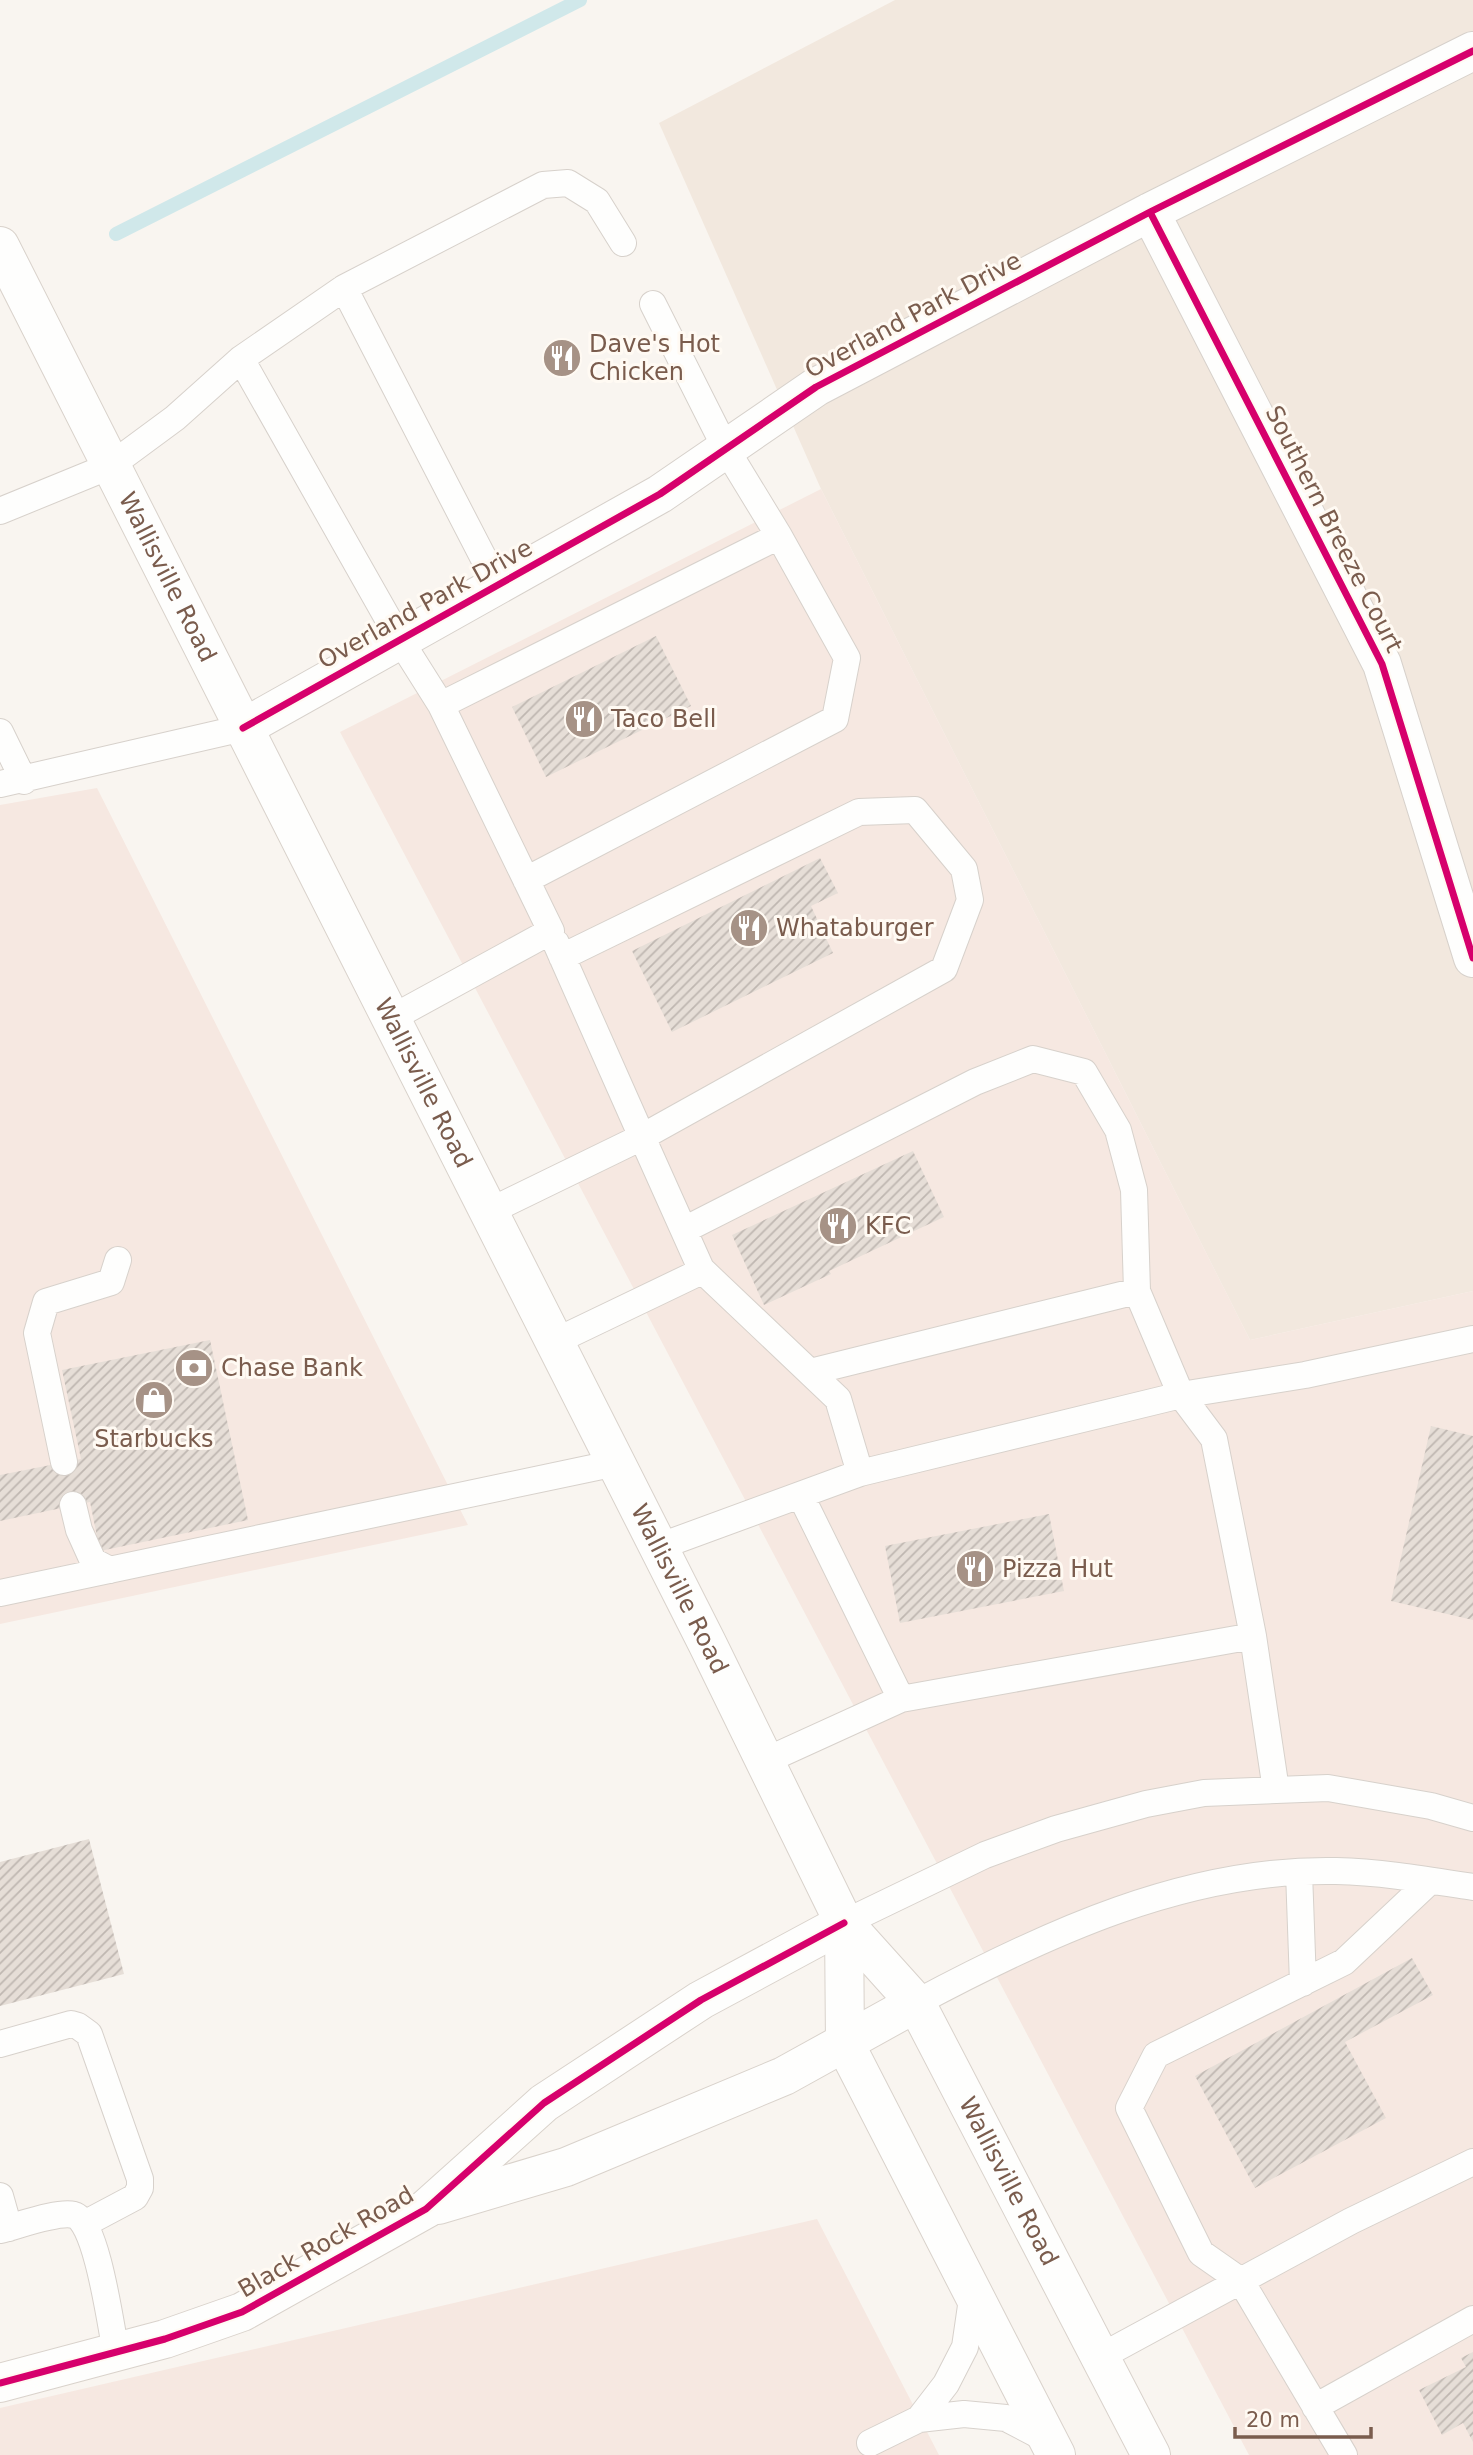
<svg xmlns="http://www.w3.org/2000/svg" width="1473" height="2455" font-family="'DejaVu Sans',sans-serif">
<defs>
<pattern id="building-hatch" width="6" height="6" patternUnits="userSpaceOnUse" patternTransform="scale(1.75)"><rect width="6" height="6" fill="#e6ded7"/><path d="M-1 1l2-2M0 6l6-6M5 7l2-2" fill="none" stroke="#bfb7b1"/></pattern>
</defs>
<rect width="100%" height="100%" fill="#f9f5f0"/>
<!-- residential -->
<path fill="#f2e8de" d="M895 0H1473V1291L1250 1340 821 489 659 123Z"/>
<!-- commercial -->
<path fill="#f6e8e1" d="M821 489 1250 1340 1473 1291V2455H1249L340 732Z
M97 788 468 1525 0 1624V805Z
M817 2219 939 2455H0V2408Z"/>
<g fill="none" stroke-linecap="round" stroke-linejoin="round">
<!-- stream -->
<path stroke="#d0e8ea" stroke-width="14" d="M116 234 580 0"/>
</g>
<!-- building -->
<path fill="url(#building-hatch)" d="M656 636 691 706 546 777 512 707Z
M820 858 838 893 811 906 833 953 672 1032 632 951Z
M913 1151 944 1217 829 1271 831 1274 764 1305 732 1235Z
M210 1340 248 1520 100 1551 90 1502 0 1521V1475L81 1459 62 1370Z
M1431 1426 1473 1436V1620L1391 1601Z
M1049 1514 1064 1591 900 1623 885 1546Z
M89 1839 124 1974 0 2006V1862Z
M1412 1958 1433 1995 1345 2042 1386 2118 1255 2188 1195 2076Z
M1473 2352V2442L1463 2423 1442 2435 1419 2390 1466 2367 1461 2358Z"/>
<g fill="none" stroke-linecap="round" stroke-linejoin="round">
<!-- lane casing -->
<g stroke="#d7d1cb" stroke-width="28">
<path id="lane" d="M344 288 543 185 568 183 597 201 623 243
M241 359 400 640 441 705 779 536 726 449 653 304
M0 511 110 466 175 418 241 359 344 288 498 586
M0 732 24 781
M0 784 243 728
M526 880 835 719 847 658 779 536
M390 1019 551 931 441 705
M488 1212 642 1137 556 943
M684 1230 975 1082 1033 1059 1084 1072 1118 1130 1134 1190 1137 1291
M554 1342 702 1271 642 1137 944 969 970 900 964 869 915 810 859 812 562 957
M810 1372 1137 1291 1181 1395 860 1473
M64 1462 37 1333 46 1302 111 1282 118 1260
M73 1505 79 1530 93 1561 110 1570
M658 1547 860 1473 838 1399 702 1270
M0 1593 616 1463
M1253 1636 1214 1439 1181 1395 1305 1375 1473 1339
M901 1699 1253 1636 1276 1790
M765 1761 901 1699 801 1496
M1299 1872 1303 1983
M844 1923 985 1855 1056 1829 1146 1804 1204 1793 1328 1788 1431 1806 1473 1818
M916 2003C1045 1934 1187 1868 1336 1871 1382 1872 1428 1880 1473 1887
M0 2044 71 2024 78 2026 89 2034 140 2179V2188L135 2197 86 2223
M0 2196 9 2228
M0 2230C18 2226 57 2211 74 2215 97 2221 111 2328 116 2352
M1100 2357 1351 2221 1473 2162
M1315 2407 1473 2319
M919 2419 946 2384 965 2347 973 2292
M870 2443 919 2419 964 2414 1006 2418 1048 2440
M1344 2455 1241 2281 1201 2253 1129 2108 1156 2055 1344 1962 1430 1881"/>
</g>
<!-- street casing -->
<g stroke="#d7d1cb" stroke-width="40">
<path id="street" d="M1150 212 1382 664 1473 958
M243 728 660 494 816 387 1150 212 1473 51"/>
</g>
<!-- secondary casing -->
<g stroke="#d9d2cb" stroke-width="40">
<g id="secondary">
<path id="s1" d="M0 246 707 1643 844 1923 916 2003 1151 2455"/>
<path d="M844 1923 845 2044 1056 2455"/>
<path d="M438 2205 566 2167 784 2076 916 2003"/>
<path d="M0 2383 165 2339 242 2312 426 2209 544 2103 701 2000 844 1923"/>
</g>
</g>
<!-- lane -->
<use href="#lane" stroke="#fefefd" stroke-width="26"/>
<!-- street -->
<use href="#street" stroke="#fefefd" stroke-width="38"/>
<!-- secondary -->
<use href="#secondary" stroke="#fefefd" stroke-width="38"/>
<!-- cycleway casing -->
<g stroke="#fffaf3" stroke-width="11">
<path id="cycleway" d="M1150 212 1382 664 1473 958
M243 728 660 494 816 387 1150 212 1473 51
M0 2383 165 2339 242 2312 426 2209 544 2103 701 2000 844 1923"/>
</g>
<!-- cycleway -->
<use href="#cycleway" stroke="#d6006c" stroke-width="7"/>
</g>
<!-- icons -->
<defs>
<g id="restaurant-disc" transform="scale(2.0125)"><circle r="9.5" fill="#a69286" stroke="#fffaf3"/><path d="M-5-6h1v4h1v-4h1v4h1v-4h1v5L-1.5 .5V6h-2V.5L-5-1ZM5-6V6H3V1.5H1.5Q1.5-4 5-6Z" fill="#fff"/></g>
<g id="bank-disc" transform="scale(2.0125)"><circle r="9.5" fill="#a69286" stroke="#fffaf3"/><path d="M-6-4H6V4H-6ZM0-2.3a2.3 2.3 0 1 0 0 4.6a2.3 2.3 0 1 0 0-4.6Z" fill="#fff"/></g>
<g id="shop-disc" transform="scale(2.0125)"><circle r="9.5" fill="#a69286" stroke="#fffaf3"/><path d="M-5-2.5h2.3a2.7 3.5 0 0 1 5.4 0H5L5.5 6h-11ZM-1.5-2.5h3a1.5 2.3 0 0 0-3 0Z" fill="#fff"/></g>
</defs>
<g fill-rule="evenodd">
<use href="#restaurant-disc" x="562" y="358"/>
<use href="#restaurant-disc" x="584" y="719"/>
<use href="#restaurant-disc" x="749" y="928"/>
<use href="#restaurant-disc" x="838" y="1226"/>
<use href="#bank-disc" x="194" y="1368"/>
<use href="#shop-disc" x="154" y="1400"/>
<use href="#restaurant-disc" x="975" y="1569"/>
</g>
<g text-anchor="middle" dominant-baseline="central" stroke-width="6" stroke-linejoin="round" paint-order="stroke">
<!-- street labels -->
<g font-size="24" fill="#7a5c4d" stroke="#fffaf3">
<text transform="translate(913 315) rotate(-28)">Overland Park Drive</text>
<text transform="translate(1334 529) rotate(63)">Southern Breeze Court</text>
<text stroke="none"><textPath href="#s1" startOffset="371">Wallisville Road</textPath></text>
<text transform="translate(425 604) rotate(-29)">Overland Park Drive</text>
<text stroke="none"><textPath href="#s1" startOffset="938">Wallisville Road</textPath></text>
<text stroke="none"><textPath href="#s1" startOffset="1505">Wallisville Road</textPath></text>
<text stroke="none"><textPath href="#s1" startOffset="2186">Wallisville Road</textPath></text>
<text transform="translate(326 2242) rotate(-30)">Black Rock Road</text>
</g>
<!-- poi labels -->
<g font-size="24" fill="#7a5c4d" stroke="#fffaf3" text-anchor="start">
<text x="589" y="344">Dave's Hot<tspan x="589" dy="28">Chicken</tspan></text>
<text x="611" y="719">Taco Bell</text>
<text x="776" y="928">Whataburger</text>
<text x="865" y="1226">KFC</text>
<text x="221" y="1368">Chase Bank</text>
<text x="154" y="1439" text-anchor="middle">Starbucks</text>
<text x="1002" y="1569">Pizza Hut</text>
</g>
</g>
<!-- scale -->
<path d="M1235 2427v10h136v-10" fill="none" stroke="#7a5c4d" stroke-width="3.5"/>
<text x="1246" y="2427" font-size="21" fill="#7a5c4d" stroke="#fffaf3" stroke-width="5" paint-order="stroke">20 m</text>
</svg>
